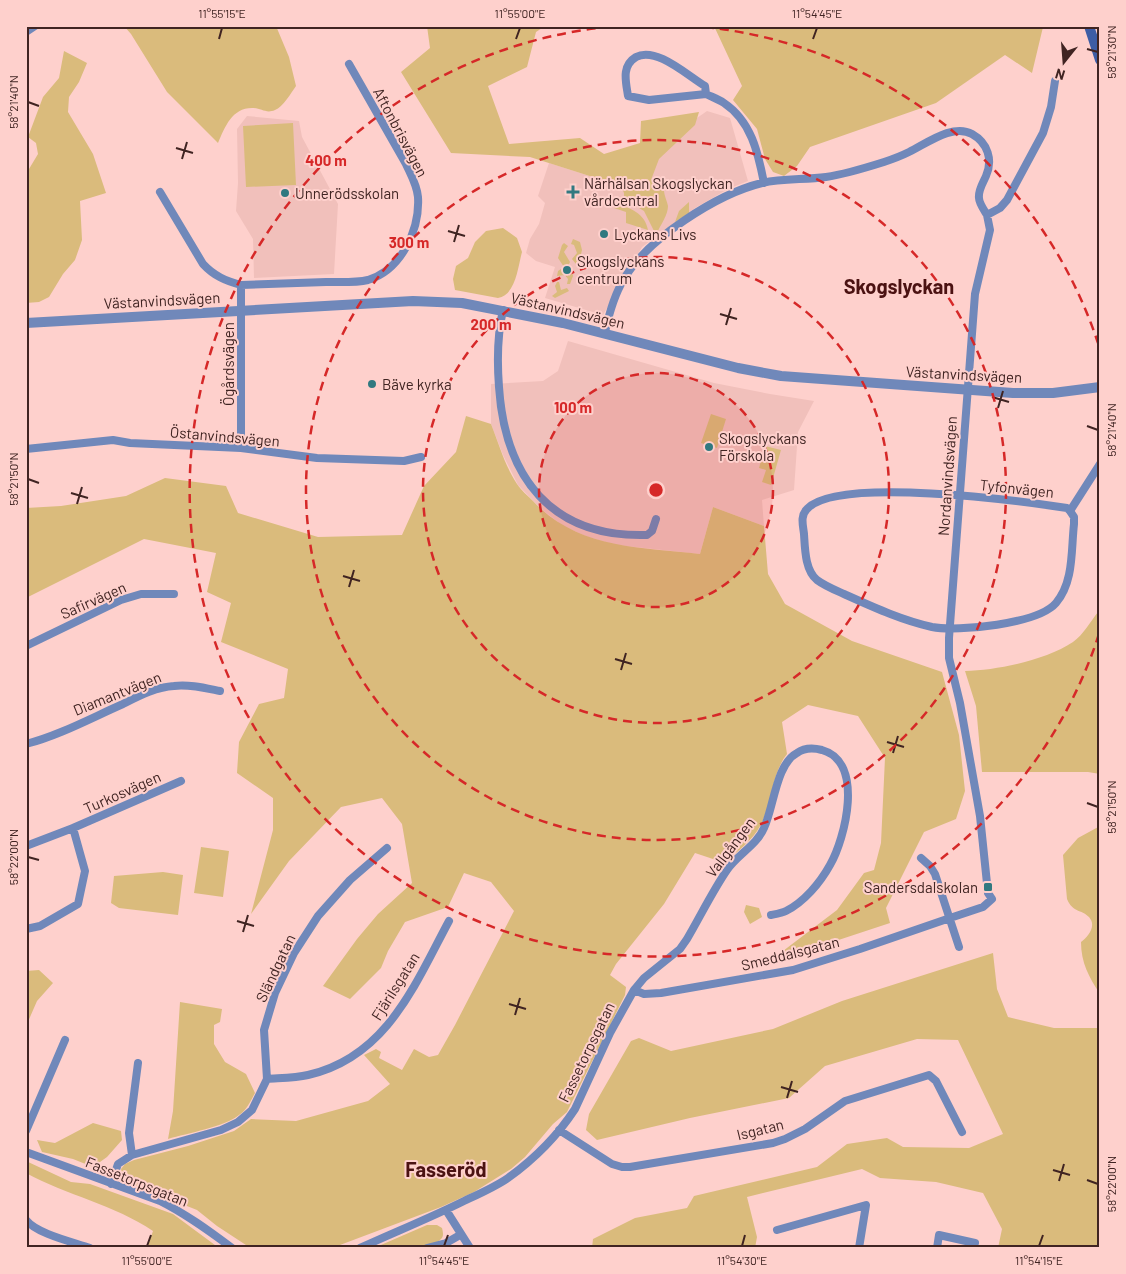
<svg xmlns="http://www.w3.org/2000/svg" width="1126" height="1274" font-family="Barlow,sans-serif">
<rect width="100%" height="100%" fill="#fed0cc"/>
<!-- built -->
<path fill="#f1c0bb" d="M707 111 730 118 748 181 728 189 695 208 642 247 603 315 545 298 555 267 536 261 526 253 530 239 539 224 545 203 538 196 549 163 596 178 651 150Z
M247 116 299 121 302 137 338 204 334 274 254 278 253 239 236 211 238 183 237 129Z
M568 341 714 383 770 394 814 401 798 432 794 490 762 500 764 526 713 507 700 554 616 545 588 537 563 526 540 508 518 485 503 455 491 424V384L543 381 558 371Z"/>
<!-- green -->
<path fill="#dabb7c" d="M124 26H276L289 57 296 86C291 93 283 107 275 110 266 114 261 108 252 108 232 108 225 127 218 143L167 92 131 34Z
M427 26H545L536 32 527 67 488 86 509 144 580 138 604 154 640 143 641 121 699 112 695 125 659 159 651 180 664 190C664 195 667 201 668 206 668 215 661 224 658 231H654L644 211 624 199V193L621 186 530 157 451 153 401 72 430 48Z
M714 26H1043V27L1032 73 1005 55 936 103 810 147 797 166 784 176 773 172 765 159 757 129 733 100 742 86Z
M64 51 87 63 79 82 69 97 68 112 93 154 106 193 80 201 82 240 75 260 63 274 49 297 39 302 26 303V174L38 154 36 143 28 137 43 97 59 78Z
M293 123 296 185 246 187 243 126Z
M689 202V213L675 222 679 211Z
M615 203C630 208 645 213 648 230L626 223V212L614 208Z
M503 228 517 238 522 252C518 266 516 295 498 298L455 290 453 279 456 266 468 258 475 242 486 231Z
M573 239 580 242 582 250 579 262 576 264 572 259 577 253 574 245 571 244Z
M564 243 568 246 564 252 570 262 567 268 564 267 558 258 562 245Z
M561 269 564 272 572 271 573 276 570 284H567L568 279 565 275 557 276 558 271Z
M557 282H559L561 290 567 288 569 291 555 298 552 296 557 292 555 286Z
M711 414 726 419 717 448 701 443Z
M466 416 491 424C499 444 505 466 517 484 521 490 528 496 533 501 578 549 639 547 700 554L713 507 764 526 768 574 785 604 852 641 942 672 959 735 965 791 956 819 924 832 886 908 890 923 784 958 783 951 837 910 864 873 874 870 881 843 885 758 858 716 808 705 782 722 787 754C771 774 773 803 760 826 753 840 736 852 725 863L695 853 664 904 616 964 610 975 626 987 625 995 567 1112 553 1124 525 1157 511 1169 474 1192 441 1207 332 1248 249 1247 217 1226 197 1210 124 1181 121 1169 125 1164 134 1160 188 1146 234 1131 251 1119 296 1121 368 1101 390 1084 364 1055 376 1049 381 1052 379 1058 402 1070 414 1049 429 1057 438 1055 455 1025 514 911 491 882 464 873 448 907 405 922 388 951 381 968 350 999 323 986 357 939 378 914 412 883 402 824 382 798 341 807 289 861 251 914 273 830V798L237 773 239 742 259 704 284 698 288 669 221 642 231 603 207 592 216 553 144 539 26 598V508L61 506 126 496 165 478 226 486 238 513 318 537 402 535 424 486 456 452Z
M765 446 781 450 771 485 762 482 766 470 759 468Z
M1100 607V774L1088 772H982L976 706 965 671C998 670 1046 660 1073 642 1083 635 1091 621 1098 612Z
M1100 826V994C1089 977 1081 963 1081 942 1088 937 1097 926 1089 917 1081 909 1073 913 1067 899L1063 855 1078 838Z
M201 847 229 851 223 897 194 893Z
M163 872 183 875 178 915 119 908 111 903 114 876Z
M746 905 759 908 762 917 750 924 744 912Z
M993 953 997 989 1008 1017 1054 1028H1100V1248H998L1002 1229 983 1193 936 1182 880 1178 862 1169 747 1197 757 1237 755 1248H592L593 1239 635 1218 687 1208 694 1196 817 1167 847 1144 887 1138 903 1147 969 1148 1003 1134 958 1040 917 1039 825 1066 789 1098 690 1118 597 1140 586 1130 589 1114 631 1041 639 1038 671 1051 773 1029 842 1001Z
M39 970 53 983 37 1001 27 1024 26 971Z
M180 1002 222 1009 220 1022 214 1025V1044L225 1062 246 1074 255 1093C251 1100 247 1110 239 1115 224 1127 188 1133 168 1139L173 1111Z
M93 1123 121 1131 122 1140 107 1157 93 1167 73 1159 42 1152 37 1140 55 1143Z
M26 1161 71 1182 90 1184 173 1214 219 1248H147L153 1231C115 1205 66 1195 26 1173Z
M427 1225H437L442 1228C443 1232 444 1236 441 1239 431 1250 389 1248 374 1248Z"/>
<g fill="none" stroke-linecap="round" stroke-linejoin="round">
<!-- minor -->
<path stroke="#7088ba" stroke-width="8" d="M26 32 35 26
M706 94 649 100 628 96C626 82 621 66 636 57 656 46 688 76 705 86L706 94C712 97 718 99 724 103 751 121 758 152 764 183
M160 192 203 264C214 276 226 281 241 285 270 284 298 283 326 282 339 282 355 283 368 280 401 270 420 230 418 197 417 185 411 175 406 164L349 64
M503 310C497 336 497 361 499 387 505 477 551 538 647 535L652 531 656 519
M605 332C609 314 614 295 624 279 647 239 717 194 762 183 782 178 805 180 826 177 846 174 865 168 884 162 893 159 901 156 909 152 926 144 953 123 972 134 988 143 993 160 986 176 983 183 978 190 979 198 979 203 984 210 987 215
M241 448V285
M26 449 113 440 130 443 241 448 317 458 404 461 421 457
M1070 511 1067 508C1021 501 837 476 807 509 800 516 803 525 804 534 805 549 805 570 817 580 825 586 835 590 844 594 873 607 901 620 932 627 958 632 1038 624 1056 603 1074 582 1071 550 1074 524V517L1070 511 1100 464
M26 646 121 600 141 594H174
M26 744C60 735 91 718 123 704 139 696 156 687 174 686 189 684 205 688 220 691
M73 828 181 781
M26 846 73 828 85 871 78 904 40 926 26 929
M921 858 930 866 935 874 959 947
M634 990 644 994 661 993 793 970 860 949 950 918 983 907 992 899 988 893 980 816 960 703 949 658V638L975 294 990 230 987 215 1000 208 1007 200 1043 133 1051 107 1055 81
M267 1079C280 1078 295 1078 308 1075 387 1057 415 984 449 921
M559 1130 612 1164 622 1167H630L773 1143 785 1139 805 1129 845 1101 929 1075 936 1081 962 1132
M26 1131 65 1040
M26 1152 160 1201C186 1214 208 1230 232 1248
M132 1155 129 1133 138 1063
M111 1184 118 1164 132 1155 221 1130 238 1122 252 1110 267 1079 264 1030 275 993 294 953 318 916 350 880 387 848
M446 1210 470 1248
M26 1220C37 1234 73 1242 90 1248
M777 1230 866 1205 859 1248
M360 1248C395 1232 430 1218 464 1201 479 1194 495 1187 508 1178 533 1160 558 1135 575 1109L610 1033 634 990 644 978 680 949 687 939C700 917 712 892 727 870 737 855 757 845 764 828 774 807 776 764 797 753 804 748 814 748 822 750 865 762 845 839 830 865 820 883 804 902 786 911 782 913 776 914 771 915
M427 1248 446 1243 460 1235
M937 1248 939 1235 975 1243"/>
<!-- tertiary -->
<path stroke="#7088ba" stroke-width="10" d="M26 323 413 301 462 303 563 323 738 368 781 376 1013 393H1053L1100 387"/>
<!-- secondary -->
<path stroke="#3d5da5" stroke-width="10" d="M1089 26 1100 60"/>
</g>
<!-- ticks -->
<path fill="none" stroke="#402422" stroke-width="2" d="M219 39 222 28M516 39 520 28M813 39 817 28M1087 49 1098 52M28 102 39 106M176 148 193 153M182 159 187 142M448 231 465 236M454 242 459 225M720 314 737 319M726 325 731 308M992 397 1009 402M998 408 1003 391M1087 426 1098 430M28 479 39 483M71 493 88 498M77 504 82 487M343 576 360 581M349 587 354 570M615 659 632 664M621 670 626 653M887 742 904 747M893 753 898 736M1087 803 1098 807M28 857 39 860M237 921 254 926M243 932 248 915M509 1004 526 1009M515 1015 520 998M781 1087 798 1092M787 1098 792 1081M1053 1170 1070 1175M1087 1180 1098 1184M1059 1181 1064 1164M147 1246 151 1235M444 1246 448 1235M742 1246 745 1235M1039 1246 1043 1235"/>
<!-- distance rings -->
<circle cx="656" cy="490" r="117" fill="#d62828" fill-opacity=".12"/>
<g fill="none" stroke="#d62828" stroke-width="2.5" stroke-dasharray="9 6">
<circle cx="656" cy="490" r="117"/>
<circle cx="656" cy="490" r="233"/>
<circle cx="656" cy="490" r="350"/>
<path d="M1099 634A466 466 0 1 1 607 27M705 27A466 466 0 0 1 1099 346"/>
</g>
<!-- markers -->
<g fill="#317980" stroke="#fed0cc" stroke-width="2">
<path d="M570.5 184.5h5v5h5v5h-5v5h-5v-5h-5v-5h5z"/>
<circle cx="285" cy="193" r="5"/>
<circle cx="604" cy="234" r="5"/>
<circle cx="567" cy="270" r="5"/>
<circle cx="372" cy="384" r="5"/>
<circle cx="709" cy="447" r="5"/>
<rect x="983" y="882" width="10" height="10" rx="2.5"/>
</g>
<g text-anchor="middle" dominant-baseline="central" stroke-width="4" stroke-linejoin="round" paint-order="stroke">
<!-- street labels -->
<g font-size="15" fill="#402422" stroke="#fed0cc">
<text transform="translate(401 132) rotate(62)">Aftonbrisvägen</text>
<text transform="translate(162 300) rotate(-3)">Västanvindsvägen</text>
<text transform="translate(568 310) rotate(13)">Västanvindsvägen</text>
<text transform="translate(228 364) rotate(-90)">Ögårdsvägen</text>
<text transform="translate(964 374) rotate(3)">Västanvindsvägen</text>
<text transform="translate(225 436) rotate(5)">Östanvindsvägen</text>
<text transform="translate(947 476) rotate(-86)">Nordanvindsvägen</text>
<text transform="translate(1017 488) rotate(6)">Tyfonvägen</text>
<text transform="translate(93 600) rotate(-24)">Safirvägen</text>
<text transform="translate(117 693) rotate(-22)">Diamantvägen</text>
<text transform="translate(122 792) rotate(-24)">Turkosvägen</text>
<text transform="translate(730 847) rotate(-53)">Vallgången</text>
<text transform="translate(790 953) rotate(-14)">Smeddalsgatan</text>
<text transform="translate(275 968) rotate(-65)">Sländgatan</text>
<text transform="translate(395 986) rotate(-58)">Fjärilsgatan</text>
<text transform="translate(586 1052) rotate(-64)">Fassetorpsgatan</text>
<text transform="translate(760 1129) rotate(-14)">Isgatan</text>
<text transform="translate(137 1181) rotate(22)">Fassetorpsgatan</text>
</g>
<!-- poi labels -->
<g font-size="15" fill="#402422" stroke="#fed0cc" text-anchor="start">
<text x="584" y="183">Närhälsan Skogslyckan<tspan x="584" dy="17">vårdcentral</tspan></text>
<text x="295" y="193">Unnerödsskolan</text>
<text x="614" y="234">Lyckans Livs</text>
<text x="577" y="261">Skogslyckans<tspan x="577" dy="17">centrum</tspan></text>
<text x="382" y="384">Bäve kyrka</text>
<text x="719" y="438">Skogslyckans<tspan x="719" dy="17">Förskola</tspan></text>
<text x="978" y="887" text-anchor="end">Sandersdalskolan</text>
</g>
<!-- district labels -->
<g font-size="20" font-weight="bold" fill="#4b1212" stroke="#fed0cc">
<text x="899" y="286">Skogslyckan</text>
<text x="446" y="1169">Fasseröd</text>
</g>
</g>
<circle cx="656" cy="490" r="8" fill="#d62828" stroke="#fed0cc" stroke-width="2.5"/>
<g font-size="15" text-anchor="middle" font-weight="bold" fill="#d62828" stroke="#fed0cc" stroke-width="4" stroke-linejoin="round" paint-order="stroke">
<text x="326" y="166">400 m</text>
<text x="409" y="248">300 m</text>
<text x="491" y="330">200 m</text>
<text x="573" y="413">100 m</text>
</g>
<!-- border -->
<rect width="1126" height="1274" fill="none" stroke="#fed0cc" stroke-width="55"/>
<!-- north arrow -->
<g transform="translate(1064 62) rotate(197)" stroke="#fed0cc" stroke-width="4" paint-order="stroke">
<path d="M0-4L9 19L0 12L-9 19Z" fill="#402422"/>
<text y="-8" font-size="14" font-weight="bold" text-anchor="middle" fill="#402422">N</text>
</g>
<rect x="28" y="28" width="1070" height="1218" fill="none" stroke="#402422" stroke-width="2"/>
<g font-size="12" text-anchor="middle" fill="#402422">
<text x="222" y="18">11°55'15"E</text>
<text x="520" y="18">11°55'00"E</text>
<text x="817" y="18">11°54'45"E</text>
<text transform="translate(1112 52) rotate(-90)" y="4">58°21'30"N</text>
<text transform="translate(14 102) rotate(-90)" y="4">58°21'40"N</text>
<text transform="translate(1112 430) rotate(-90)" y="4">58°21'40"N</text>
<text transform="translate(14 479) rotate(-90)" y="4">58°21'50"N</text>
<text transform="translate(1112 807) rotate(-90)" y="4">58°21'50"N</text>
<text transform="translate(14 857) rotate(-90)" y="4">58°22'00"N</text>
<text transform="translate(1112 1184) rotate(-90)" y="4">58°22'00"N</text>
<text x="147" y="1265">11°55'00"E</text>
<text x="444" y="1265">11°54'45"E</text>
<text x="742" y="1265">11°54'30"E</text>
<text x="1039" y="1265">11°54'15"E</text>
</g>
</svg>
